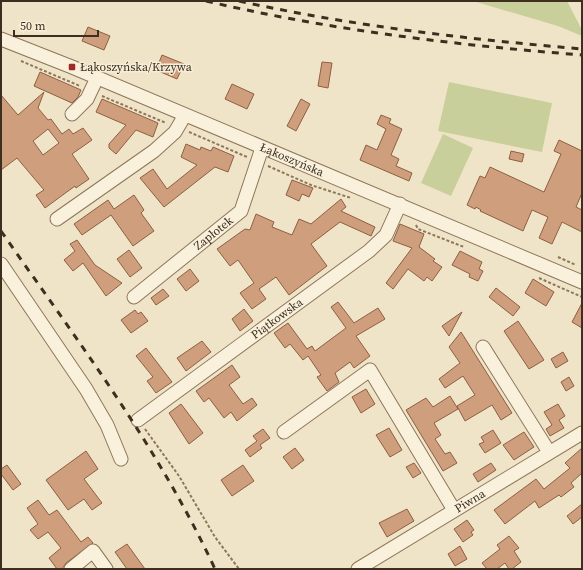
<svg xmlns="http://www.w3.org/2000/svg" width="583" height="570" font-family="'Source Serif 4',serif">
<rect width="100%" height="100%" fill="#f0e4c8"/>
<!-- green -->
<path fill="#c9cf9b" d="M473 1H567L582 30V36L558 26Z
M449 82 552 103 542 152 438 131Z
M443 134 473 148 451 196 421 183Z"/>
<!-- building -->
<path fill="#cf9f7d" stroke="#8d5f41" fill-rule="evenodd" d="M88 27 110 36 104 50 82 41Z
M162 55 184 64 177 79 156 70Z
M322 62 332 63 328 88 318 86Z
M40 72 81 90 78 97 72 103 34 86Z
M232 84 254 94 247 109 225 99Z
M44 92 38 108 48 120 51 119 62 134 69 129 73 134 83 128 92 140 72 154 89 179 76 188 75 186 45 208 36 195 44 190 17 158 1 170V95L18 115ZM48 129 59 143 43 155 33 141Z
M102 99 158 123 153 137 136 130 116 154 109 148V144L126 125 96 112Z
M301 99 310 104 296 131 287 126Z
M381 115 391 119 389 123 402 129 391 155 399 159 396 166 412 173 409 181 360 160 366 145 377 150 386 129 377 124Z
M559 140 582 151V193L576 207 582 210V232L562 222 552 244 539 238 548 217 532 210 523 231 480 211 481 210 476 207 475 209 467 205 480 176 485 178 490 167 544 192 561 154 554 151Z
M186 144 200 150 201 147 211 151 213 147 234 156 228 172 215 167 164 207 140 178 153 169 167 189 197 165 181 157Z
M511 151 524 154 522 162 509 159Z
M292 180 313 188 309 197 302 194 299 201 286 195Z
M134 195 144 210 141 213 154 231 133 246 111 215 82 235 74 224 108 200 114 209Z
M341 199 346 207 341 211 375 227 371 236 340 222 311 244 327 266 289 295 276 277 259 289 266 299 252 309 240 293 254 283 238 260 230 266 217 249 245 229 250 230 256 214 274 222 272 227 292 235 299 219 311 224Z
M400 224 424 234 419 247 435 259 433 261 442 267 432 281 427 277 424 281 408 269 393 289 386 283 412 248 393 241Z
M77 240 95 265 122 283 106 296 83 263 73 271 64 260 75 251 70 244Z
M129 250 142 268 130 277 117 259Z
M460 251 482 262 479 269 483 271 478 281 469 277 470 274 452 265Z
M190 269 199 281 186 291 177 279Z
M533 279 554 292 546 306 525 293Z
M496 288 520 307 513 316 489 297Z
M163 289 169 296 156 305 151 298Z
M338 302 354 323 378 308 385 319 356 336 370 356 354 368 350 362 335 373 339 382 327 391 317 377 321 375 308 356 303 360 290 344 285 348 274 333 288 323 307 349 312 346 315 351 346 328 331 307Z
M582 303V328L572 322Z
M244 309 253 321 240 331 232 319Z
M135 310 138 314 141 312 148 321 131 333 121 320Z
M462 312 449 336 442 326Z
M518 321 544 360 529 369 504 331Z
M461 332 512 413 501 420 492 405 465 421 457 406 475 395 463 376 445 388 439 379 460 363 449 347Z
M202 341 211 352 186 371 177 358Z
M146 348 172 382 156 393 147 381 153 377 136 356Z
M563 352 568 361 556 368 551 359Z
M232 365 240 377 229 385 243 404 252 398 257 405 237 421 231 412 224 418 209 398 204 402 196 391Z
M569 377 574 386 566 391 561 382Z
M366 389 375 404 361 413 352 397Z
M450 396 458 409 434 423 441 435 435 439 445 454 450 452 457 463 443 471 406 410 426 398 433 407Z
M181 404 203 433 189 444 169 413Z
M558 404 565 416 559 420 564 428 550 436 546 429 552 425 544 412Z
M389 428 402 450 390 457 376 435Z
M263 429 270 438 260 445 262 448 250 457 245 450 257 441 253 436Z
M493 430 501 443 485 453 479 444 484 442 481 437Z
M524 432 534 447 514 460 503 445Z
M295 448 304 460 292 469 283 457Z
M582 448V473L571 483 574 487 561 497 559 495 539 508 535 501 505 524 494 510 536 479 544 489 570 468 565 463Z
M86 451 98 469 84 479 102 503 92 510 84 499 68 510 46 480Z
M414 463 421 473 413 478 406 467Z
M491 463 496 470 478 482 473 474Z
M7 465 21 484 13 490 1 474V469Z
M243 465 254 481 232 496 221 480Z
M38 500 49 515 57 510 81 542 88 537 93 543 66 563 62 569H57L49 558 61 548 48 532 38 539 30 530 38 524 27 508Z
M582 504V517L573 524 567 516Z
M407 509 414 521 387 537 379 523Z
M467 520 474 530 471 532 473 535 463 542 454 529Z
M509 536 519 548 514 551 521 562 512 569H509L505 563 497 569H487L482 563 500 549 497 545Z
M127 544 145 569H127L115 552Z
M460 546 467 559 455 566 448 554Z"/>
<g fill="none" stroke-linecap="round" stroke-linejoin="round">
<!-- minor casing -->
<g stroke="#8d765c" stroke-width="15">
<g id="minor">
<path id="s1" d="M1 39 72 67 582 282"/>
<path d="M72 114 87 99 97 78"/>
<path d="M57 219 154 151 175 132 185 115"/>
<path d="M1 264 86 389 107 425 121 459"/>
<path id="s2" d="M134 297 241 211 262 148"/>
<path d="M483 347 549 452"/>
<path id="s3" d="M138 420 369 251 386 235 400 204"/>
<path d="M284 432 370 370 454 510"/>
<path d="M71 569 93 551 106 569"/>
<path id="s4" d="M358 569 582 433"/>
</g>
</g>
<!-- path -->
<path stroke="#8d765c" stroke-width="2" stroke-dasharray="3 2" stroke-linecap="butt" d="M21 61 80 86
M102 96 166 123
M189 132 247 157
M268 166 311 185 351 198
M416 225 418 229 464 247
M558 257 576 265
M539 278 582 297
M145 429 179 476 215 537 239 569"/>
<!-- minor -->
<use href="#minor" stroke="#faf1dc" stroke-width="13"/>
<!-- rail -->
<path stroke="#3d2e20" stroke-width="3" stroke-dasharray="7 7" stroke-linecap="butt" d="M206 1C330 30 455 45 582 55
M239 1C352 26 467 39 582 49
M1 231C77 340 159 448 215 569"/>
</g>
<!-- markers -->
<rect fill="#9e2a2b" stroke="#f7eed8" stroke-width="1.5" x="68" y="63" width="8" height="8" rx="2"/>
<g text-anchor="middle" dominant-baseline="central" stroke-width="3" stroke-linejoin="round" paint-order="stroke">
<!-- poi labels -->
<g font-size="12" fill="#3d2e20" stroke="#f7eed8" text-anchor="start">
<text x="80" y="67">Łąkoszyńska/Krzywa</text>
</g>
<!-- street labels -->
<g font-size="12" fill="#3d2e20" stroke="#f7eed8">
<text stroke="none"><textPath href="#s1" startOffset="315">Łąkoszyńska</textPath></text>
<text stroke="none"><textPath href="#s2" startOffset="102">Zapłotek</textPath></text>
<text stroke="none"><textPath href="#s3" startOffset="172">Piątkowska</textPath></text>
<text stroke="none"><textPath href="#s4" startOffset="131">Piwna</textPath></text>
</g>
</g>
<!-- border -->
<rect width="583" height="570" fill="none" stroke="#3d2e20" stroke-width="4"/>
<!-- scale -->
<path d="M14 30v6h84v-6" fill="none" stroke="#3d2e20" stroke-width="2"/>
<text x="20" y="30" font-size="12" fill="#3d2e20" stroke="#f7eed8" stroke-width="3" paint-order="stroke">50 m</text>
</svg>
